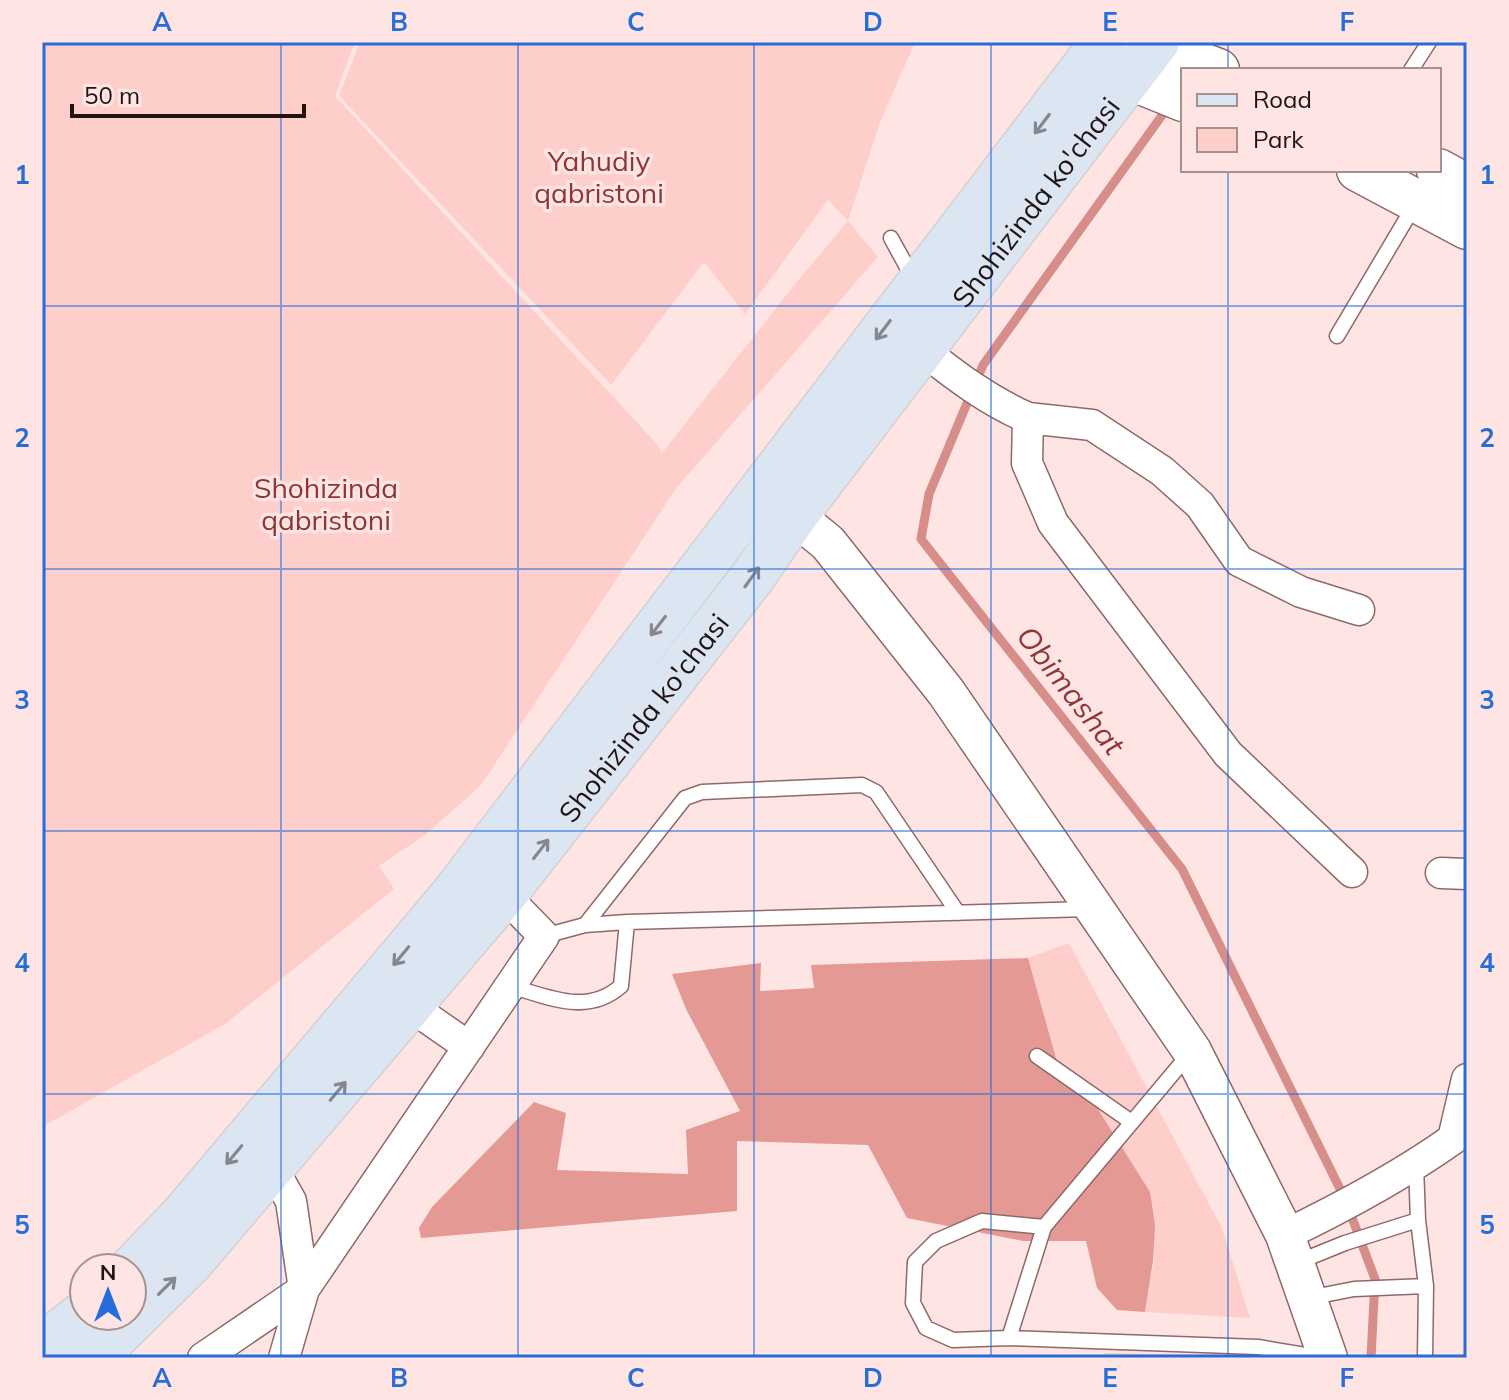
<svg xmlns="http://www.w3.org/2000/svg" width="1509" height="1400" font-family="Mulish,sans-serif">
<rect width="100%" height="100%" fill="#fee5e3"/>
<!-- green -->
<path fill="#fececb" d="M42 42H355L335 96 656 443 662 453 795 284 848 221 828 200 745 314 704 262 611 385 339 96 360 42H915L879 125 848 221 878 257 677 487 481 785 425 835 379 866 394 889 225 1024 42 1127Z
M1069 943 1222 1228 1250 1318 1145 1312 1154 1261 1150 1192 1059 1069 1028 958Z
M1105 1353 1259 1355V1358H1104Z"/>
<!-- forest -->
<path fill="#e49995" d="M1028 958 1059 1069 1084 1087 1150 1192 1155 1225 1153 1261 1145 1312 1117 1310 1097 1288 1086 1241H1023L907 1218 868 1145 737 1141V1211L421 1238 419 1228 432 1207 534 1102 566 1113 557 1170 688 1174 686 1130 740 1111 686 1009 672 974 761 963 760 991 814 988 811 965Z"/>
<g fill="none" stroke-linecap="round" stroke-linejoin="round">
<!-- stream -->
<path stroke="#d78d89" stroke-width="9" d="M1168 107 983 365 929 494 921 539 1182 869 1345 1199 1375 1279 1371 1358"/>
<!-- service casing -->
<g stroke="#8e6967" stroke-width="17">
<path id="service" d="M1411 70 1429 42
M891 238 913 278
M1337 336 1414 206
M585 925 685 798 702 792 862 785 876 792 958 913
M544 936 585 925 627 922 1089 909
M510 986C549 997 587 1016 621 986L627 922
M1037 1056 1130 1121
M1416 1166 1418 1220 1426 1286 1425 1358
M1044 1227 982 1221 936 1241 915 1262 913 1303 926 1328 953 1340 1009 1338 1258 1347 1323 1358
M1298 1262 1345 1243 1418 1220
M1308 1298 1354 1289 1426 1286
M1009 1338 1044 1227 1190 1053"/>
</g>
<!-- minor casing -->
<g stroke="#8e6967" stroke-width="33">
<path id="minor" d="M922 349C955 376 989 401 1028 418L1027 463 1053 523 1228 754 1352 872
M1028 418 1092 425 1162 471 1200 505 1239 561 1301 592 1359 610
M1441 873 1467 874
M410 1006 469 1047
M273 1169 291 1201 304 1289 284 1358
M1285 1235C1343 1207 1401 1176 1453 1139L1467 1079
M203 1358 304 1289 544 936 504 895"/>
</g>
<!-- tertiary casing -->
<g stroke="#8e6967" stroke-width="41">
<path id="tertiary" d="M773 498 828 543 946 692 1192 1051 1285 1235 1328 1358"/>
</g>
<!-- secondary casing -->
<g stroke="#8e6967" stroke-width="45">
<path id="secondary" d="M1145 42 1218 70
M1099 66 1183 100
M1358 170 1467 228
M1438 170 1467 186"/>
</g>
<!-- primary casing -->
<g stroke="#d3d0d0" stroke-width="47">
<g id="primary">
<path d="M132 1268 184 1214 452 896 1103 42"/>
<path d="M42 1346 84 1313"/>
<path id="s1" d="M89 1358 112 1340 191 1262 504 895 752 578 794 517 1157 42"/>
</g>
</g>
<!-- service -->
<use href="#service" stroke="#fff" stroke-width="14"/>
<!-- minor -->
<use href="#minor" stroke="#fff" stroke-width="30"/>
<!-- tertiary -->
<use href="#tertiary" stroke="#fff" stroke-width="38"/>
<!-- secondary -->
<use href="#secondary" stroke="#fff" stroke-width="42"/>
<!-- primary -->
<use href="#primary" stroke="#dce5f2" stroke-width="44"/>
</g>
<!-- one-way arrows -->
<defs><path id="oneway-shaft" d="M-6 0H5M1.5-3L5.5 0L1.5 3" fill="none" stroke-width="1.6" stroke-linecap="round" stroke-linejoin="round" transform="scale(2)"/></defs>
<g stroke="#88868d">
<use href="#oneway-shaft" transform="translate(1042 124) rotate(127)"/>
<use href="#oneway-shaft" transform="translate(883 330) rotate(127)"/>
<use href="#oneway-shaft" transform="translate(752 577) rotate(-54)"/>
<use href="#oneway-shaft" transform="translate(658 626) rotate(128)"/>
<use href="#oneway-shaft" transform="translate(541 849) rotate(-52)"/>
<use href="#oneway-shaft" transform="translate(401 956) rotate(130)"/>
<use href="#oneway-shaft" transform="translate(338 1091) rotate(-50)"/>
<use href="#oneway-shaft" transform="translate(234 1155) rotate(130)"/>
<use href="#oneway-shaft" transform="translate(167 1286) rotate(-45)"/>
</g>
<!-- grid -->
<path fill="none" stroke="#276dd9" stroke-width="2" stroke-opacity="0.55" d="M281 42V1358M518 42V1358M754 42V1358M991 42V1358M1228 42V70M1228 170V1358M42 306H1467M42 569H1467M42 831H1467M42 1094H1467"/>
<g text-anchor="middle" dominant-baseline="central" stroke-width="7" stroke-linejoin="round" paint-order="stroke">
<!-- park labels -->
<g font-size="28" fill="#8f3536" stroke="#fee5e3">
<text x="599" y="160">Yahudiy<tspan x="599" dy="32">qabristoni</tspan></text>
<text x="326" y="487">Shohizinda<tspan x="326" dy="32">qabristoni</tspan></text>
</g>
<!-- street labels -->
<g font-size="28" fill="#211312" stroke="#fee5e3">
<text stroke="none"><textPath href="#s1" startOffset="1496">Shohizinda ko'chasi</textPath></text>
<text stroke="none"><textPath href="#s1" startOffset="848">Shohizinda ko'chasi</textPath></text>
</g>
<!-- water labels -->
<g font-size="30" font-style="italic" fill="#903637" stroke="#fee5e3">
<text transform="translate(1071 690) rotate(52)">Obimashat</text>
</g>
</g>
<!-- border -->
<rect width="1509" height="1400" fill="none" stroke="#fee5e3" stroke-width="88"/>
<!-- legend -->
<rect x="1181" y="68" width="260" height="104" fill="#fee5e3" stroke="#a6918f" stroke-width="2"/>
<rect x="1197" y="94" width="40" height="12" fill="#dce5f2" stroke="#a6918f" stroke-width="2"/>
<text x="1253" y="108" font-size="24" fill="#211312">Road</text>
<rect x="1197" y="128" width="40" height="24" fill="#fececb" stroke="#a6918f" stroke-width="2"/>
<text x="1253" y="148" font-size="24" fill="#211312">Park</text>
<!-- north arrow -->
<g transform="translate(108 1292)"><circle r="38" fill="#fee5e3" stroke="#a6918f" stroke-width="2"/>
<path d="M0-6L14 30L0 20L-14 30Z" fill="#276dd9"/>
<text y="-12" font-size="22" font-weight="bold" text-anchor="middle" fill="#211312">N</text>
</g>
<!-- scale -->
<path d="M72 104v12h232v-12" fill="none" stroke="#211312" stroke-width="4"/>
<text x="84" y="104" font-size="24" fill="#211312" stroke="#fee5e3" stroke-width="6" paint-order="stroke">50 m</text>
<rect x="44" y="44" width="1421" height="1312" fill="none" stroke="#276dd9" stroke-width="3"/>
<g font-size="26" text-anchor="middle" font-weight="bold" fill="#276dd9">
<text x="162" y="31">A</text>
<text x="399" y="31">B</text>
<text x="636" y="31">C</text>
<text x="873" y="31">D</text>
<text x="1110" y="31">E</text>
<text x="1347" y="31">F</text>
<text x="22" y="184">1</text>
<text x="1487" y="184">1</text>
<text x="22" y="447">2</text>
<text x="1487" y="447">2</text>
<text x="22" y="709">3</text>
<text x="1487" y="709">3</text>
<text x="22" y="972">4</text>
<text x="1487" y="972">4</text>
<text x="22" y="1234">5</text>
<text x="1487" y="1234">5</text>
<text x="162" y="1387">A</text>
<text x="399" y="1387">B</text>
<text x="636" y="1387">C</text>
<text x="873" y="1387">D</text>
<text x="1110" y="1387">E</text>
<text x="1347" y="1387">F</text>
</g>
</svg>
